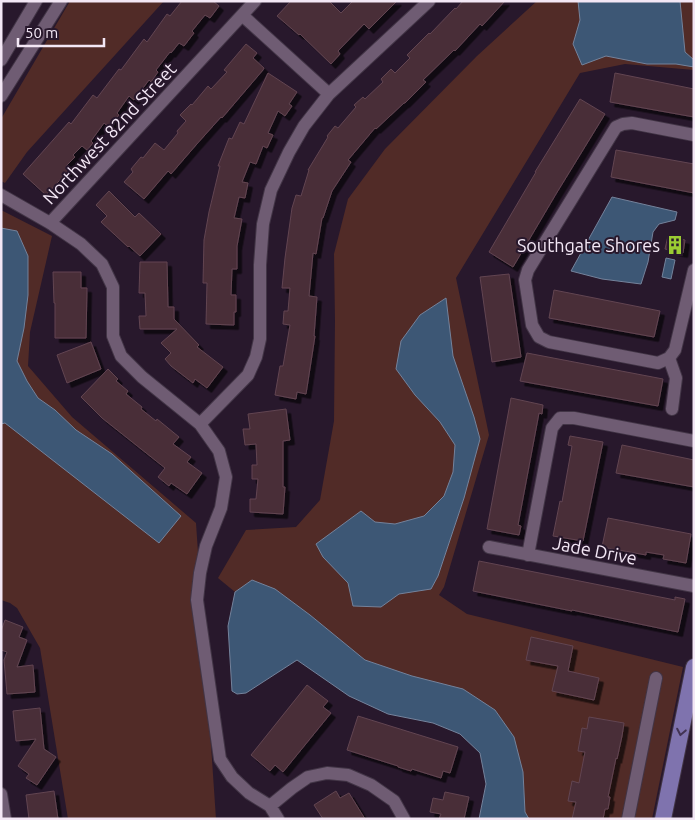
<svg xmlns="http://www.w3.org/2000/svg" width="695" height="820" font-family="Ubuntu,sans-serif">
<defs>
<filter id="shadow"><feDropShadow dx="4.5" dy="4.5" stdDeviation="0" flood-color="#0009"/></filter>
</defs>
<rect width="100%" height="100%" fill="#28182c"/>
<!-- green -->
<path fill="#512b27" d="M70 1H164L27 152 5 183 1 181V119Z
M537 1H694V70L625 64 580 73 456 278 489 435 444 587 439 595 467 614 683 667 652 819H529L525 812 523 772 412 676 365 660 310 615 252 580 235 592 218 578 246 530 296 527 320 500 334 421 335 321 334 254 348 199 385 149 477 56Z
M1 210 52 236 30 332 28 366 72 417 196 523 216 819H68L40 648 17 608 10 603 1 600Z"/>
<!-- water -->
<path fill="#3d5775" stroke="#74829b" d="M578 1H680L685 52 694 60V67L676 64H647L606 56 582 65 573 44 580 20Z
M612 197 677 212 675 220 659 224 653 232 648 262 641 284 602 279 571 271Z
M1 228 17 231 28 256V295L24 328 17 361 27 381 38 398 55 410 76 430 112 454 181 516 159 543 5 423 1 424Z
M666 258 675 260 671 279 662 277Z
M446 298 453 356 474 417 480 439 464 498 438 576 431 589 399 594 381 607 353 606 348 583 323 557 316 544 361 511 375 522 395 524 424 516 444 496 453 472 455 445 440 422 415 395 396 369 401 341 420 315Z
M252 580 275 589 310 615 365 660 412 676 463 689 495 710 514 737 523 772 525 812 529 819H479L486 784 480 753 460 734 433 723 388 714 349 696 297 660 246 693 237 694 232 691 228 626 235 592Z"/>
<!-- building -->
<path fill="#482d39" stroke="#624551" filter="url(#shadow)" d="M182 1H213L219 6 210 18 205 15 192 31 194 33 184 46 179 43 171 53 170 52 156 70 158 72 151 82 149 80 134 100 129 96 117 113 119 115 109 127 104 123 91 141 93 143 87 150 82 146 73 155 75 157 66 166 70 169 46 195 23 174 69 122 71 124 93 95 97 98 119 69 121 70 144 39 147 42 167 14 170 16Z
M291 1H329L341 13 353 1H397L369 29 364 24 338 51 340 54 331 64 300 34 299 35 277 16Z
M463 1H505L482 26 480 24 455 51 454 50 423 80 426 82 405 103H404L376 129 375 128 348 160 351 162 332 191 323 218H322L316 254 313 253 309 296 317 297 314 336H315L306 394 297 392 296 399 275 395 280 366H283L290 325 283 324 284 311H288L290 288H282L285 258 292 208 296 195 301 196 309 170H308L328 137 327 136 335 126 338 128 356 107 354 105 363 97 365 99 383 82 381 79 391 69 395 73 410 58 407 55 429 33 430 34 455 8 456 9Z
M246 44 257 53 253 58 264 68 263 70 222 118 221 117 196 145 171 174 168 171 144 199 124 182 133 172 131 169 141 157 143 158 155 143 164 150 178 133 177 131 186 121 180 115 191 104 192 105 208 86 211 89 227 72 224 70Z
M268 73 297 92 289 104 292 106 285 116 278 111 268 133 273 135 267 148 263 146 256 164 250 162 242 182 248 183 245 198 239 197 234 218 242 219 237 246V269H232L231 295H236V312H234V325L206 324 207 283H203L204 240 209 212 220 166H218L229 138 232 139 240 122 244 124Z
M615 73 694 89V117L610 102Z
M580 99 605 114 556 194 513 267 489 252 536 172H535Z
M616 150 694 164V193L611 177Z
M109 191 135 217 139 213 161 234 140 256 129 246 128 247 101 222 107 216 96 205Z
M668 236 685 240 683 253 665 249Z
M140 262H167L168 307H174V319L199 345 197 347 223 367 207 388 195 379 193 383 171 366 165 359 171 353 161 343 177 329H140L139 316H146L145 293H139Z
M53 272H81V288H87L86 338H55V303H54Z
M509 274 521 357 492 362 480 277Z
M554 290 660 311 654 337 549 318Z
M91 342 101 369 67 383 57 355Z
M527 353 663 379 658 406 520 381Z
M108 369 118 379 116 381 128 391 126 394 142 407 141 409 156 421 157 419 179 437 173 444 191 457 187 462 202 473 187 494 171 483 169 486 158 477 165 468 102 418 81 397Z
M511 398 543 405 542 414 539 413 518 525 521 526 519 535 487 529Z
M286 409 290 440 283 441V487H285L283 514 250 512V499H256L258 479H252V465H257L256 444 245 445 243 429H250L248 414Z
M570 436 603 442 583 541 553 536 560 501 562 502 572 446 568 445Z
M622 445 694 460V487L616 473Z
M608 518 691 534 686 563 663 559 664 555 646 552V555L602 547Z
M479 561 675 600V597L685 599 678 632 572 610V611L473 591Z
M5 620 23 627 19 637 27 640 17 667 33 665 35 692 7 694 4 660 7 652 1 650V631Z
M531 637 573 646 568 671 599 678 594 700 552 691 558 666 526 660Z
M307 685 328 701 323 707 331 713 283 772 275 765 270 771 251 755Z
M40 708 44 749 56 757 37 785 26 778 29 774 18 766 36 739 16 741 13 711Z
M358 716 458 747 450 773 443 771 441 778 412 769 411 771 398 767V766L347 750Z
M589 717 624 723 622 736 617 759 616 758 608 797H610L608 809H605L603 819H572L576 802 568 801 572 781 579 783 585 752 578 751 582 728 587 729Z
M54 791 58 819H29L26 795Z
M336 791 340 798 349 793 365 819H323L314 805Z
M445 792 469 797 464 819H439L441 814 430 812 433 798 443 800Z"/>
<g fill="none" stroke-linecap="round" stroke-linejoin="round">
<!-- minor casing -->
<g stroke="#423546" stroke-width="14">
<path id="minor" d="M242 15 329 94
M1 60 36 1
M1 96 61 1
M1 195 50 223 81 244 102 264 113 287V336L121 356 142 377 200 424 219 451 226 477 221 508 206 546 200 573 197 600 220 759 232 777 249 793 270 806 278 819
M50 223 255 1
M669 358 658 363 549 342 539 337 532 325 525 280 528 270 616 127 623 124 632 123 694 135
M672 409 676 378 669 358 675 350 694 270
M200 424 248 375 256 357 260 339V265L263 224 271 190 289 152 304 126 329 94 429 1
M489 547 694 586
M528 555 552 428 560 418H574L694 441
M1 794 5 819
M270 806 292 788 308 777 327 773 348 775 371 785 394 801 404 819
M628 819 656 678"/>
</g>
<!-- major casing -->
<g stroke="#423546" stroke-width="18">
<path id="major" d="M663 819 694 667"/>
</g>
<!-- minor -->
<use href="#minor" stroke="#6f5c73" stroke-width="12"/>
<!-- major -->
<use href="#major" stroke="#7f73ae" stroke-width="16"/>
</g>
<!-- one-way arrows -->
<defs><path id="oneway-chevron" d="M-2-3.5L2.5 0L-2 3.5" fill="none" stroke-width="1.6" stroke-linecap="round" stroke-linejoin="round" transform="scale(1.25)"/></defs>
<use stroke="#423353" href="#oneway-chevron" transform="translate(681 732) rotate(101)"/>
<!-- icons -->
<defs>
<g id="building-bare" transform="scale(1.5)"><path d="M-4-6H4V6H1V3H-1V6H-4ZM-2.5-4.3h1.7v1.8h-1.7ZM.8-4.3h1.7v1.8H.8ZM-2.5-1h1.7V.8h-1.7ZM.8-1h1.7V.8H.8Z" fill="#9bcb33" stroke="#28182c" stroke-width="2.5" paint-order="stroke"/></g>
</defs>
<g fill-rule="evenodd">
<use href="#building-bare" x="675" y="245"/>
</g>
<g text-anchor="middle" dominant-baseline="central" stroke-width="4" stroke-linejoin="round" paint-order="stroke">
<!-- street labels -->
<g font-size="18" fill="#f3e7f5" stroke="#28182c">
<text transform="translate(109 133) rotate(-47)">Northwest 82nd Street</text>
<text transform="translate(595 550) rotate(11)">Jade Drive</text>
</g>
<!-- poi labels -->
<g font-size="18" fill="#f3e7f5" stroke="#28182c" text-anchor="end">
<text x="660" y="245">Southgate Shores</text>
</g>
</g>
<!-- border -->
<rect width="695" height="820" fill="none" stroke="#f3e7f5" stroke-width="5"/>
<!-- scale -->
<path d="M18 38v8h86v-8" fill="none" stroke="#f3e7f5" stroke-width="2.5"/>
<text x="25" y="38" font-size="15" fill="#f3e7f5" stroke="#28182c" stroke-width="4" paint-order="stroke">50 m</text>
</svg>
